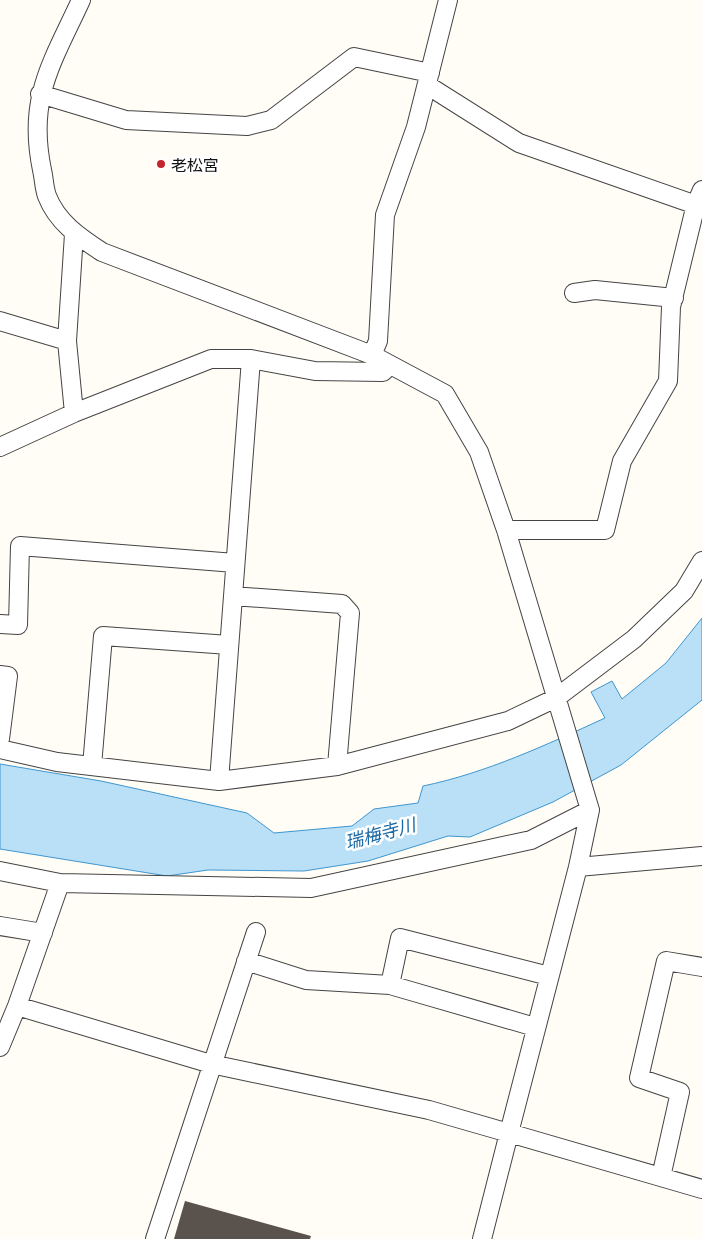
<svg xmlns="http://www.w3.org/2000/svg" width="702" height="1239" font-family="'Playfair Display','Noto Sans JP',serif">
<rect width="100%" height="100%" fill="#fffdf5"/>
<!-- water -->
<path fill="#b9e0f7" stroke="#3f96cf" d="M702 618V700L621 765 553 802 470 837 448 836 368 861 304 871 208 870 167 876 0 849V764L101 781 247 813 274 833 352 826 374 809 418 803 423 786C486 773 546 745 605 718L591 692 612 681 622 699 666 663Z"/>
<!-- building -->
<path fill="#5a524d" d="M185 1201 311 1236 310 1239H174Z"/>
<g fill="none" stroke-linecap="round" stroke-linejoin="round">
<!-- street casing -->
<g stroke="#444" stroke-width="20">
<path id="street" d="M81 0C52 63 27 98 42 170 44 178 44 188 47 196 57 222 79 237 102 252L372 355 445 394 479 452 506 530 590 810 578 867 509 1133 702 1189
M427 85 519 143 702 207
M40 94 126 120 247 126 271 120 354 57 430 73
M574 293 595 290 674 298
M0 321 67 341 74 413
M67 341 74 234
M372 355 378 341 385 215 416 127 448 0
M0 447 74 413 211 359H251L315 371 383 372 389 366
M506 530H605L622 461 668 381 671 307 696 204 702 190
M233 596 342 604 350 613 337 766
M0 624 18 625 20 546 235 563
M0 675 8 676 0 739
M0 749 57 762 219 781 337 766 508 721 556 698 634 639 684 591 702 561
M92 766 103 636 229 645
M219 781 251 359
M578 867 702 856
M0 871 60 883 311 888 531 840 590 810
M0 926 43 933
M246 961 306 980 390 985 535 1027
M390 985 400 938 549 976
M17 1006 60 883
M0 1047 17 1006 211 1064 429 1110 509 1133 482 1239
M661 1177 680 1092 639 1078 666 961 702 967
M155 1239 256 932"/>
</g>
<!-- street -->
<use href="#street" stroke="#fff" stroke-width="18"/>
</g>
<!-- markers -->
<circle fill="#c4262e" stroke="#fff" stroke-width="2" cx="161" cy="164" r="5"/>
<g text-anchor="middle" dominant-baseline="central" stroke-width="5" stroke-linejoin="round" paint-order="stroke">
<!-- poi labels -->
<g font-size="16" fill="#111" stroke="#fff" text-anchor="start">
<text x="171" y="164">老松宮</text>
</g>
<!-- water labels -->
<g font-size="18" font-style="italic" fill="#1768a6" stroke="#fff">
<text transform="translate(380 833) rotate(-15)">瑞梅寺川</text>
</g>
</g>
</svg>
